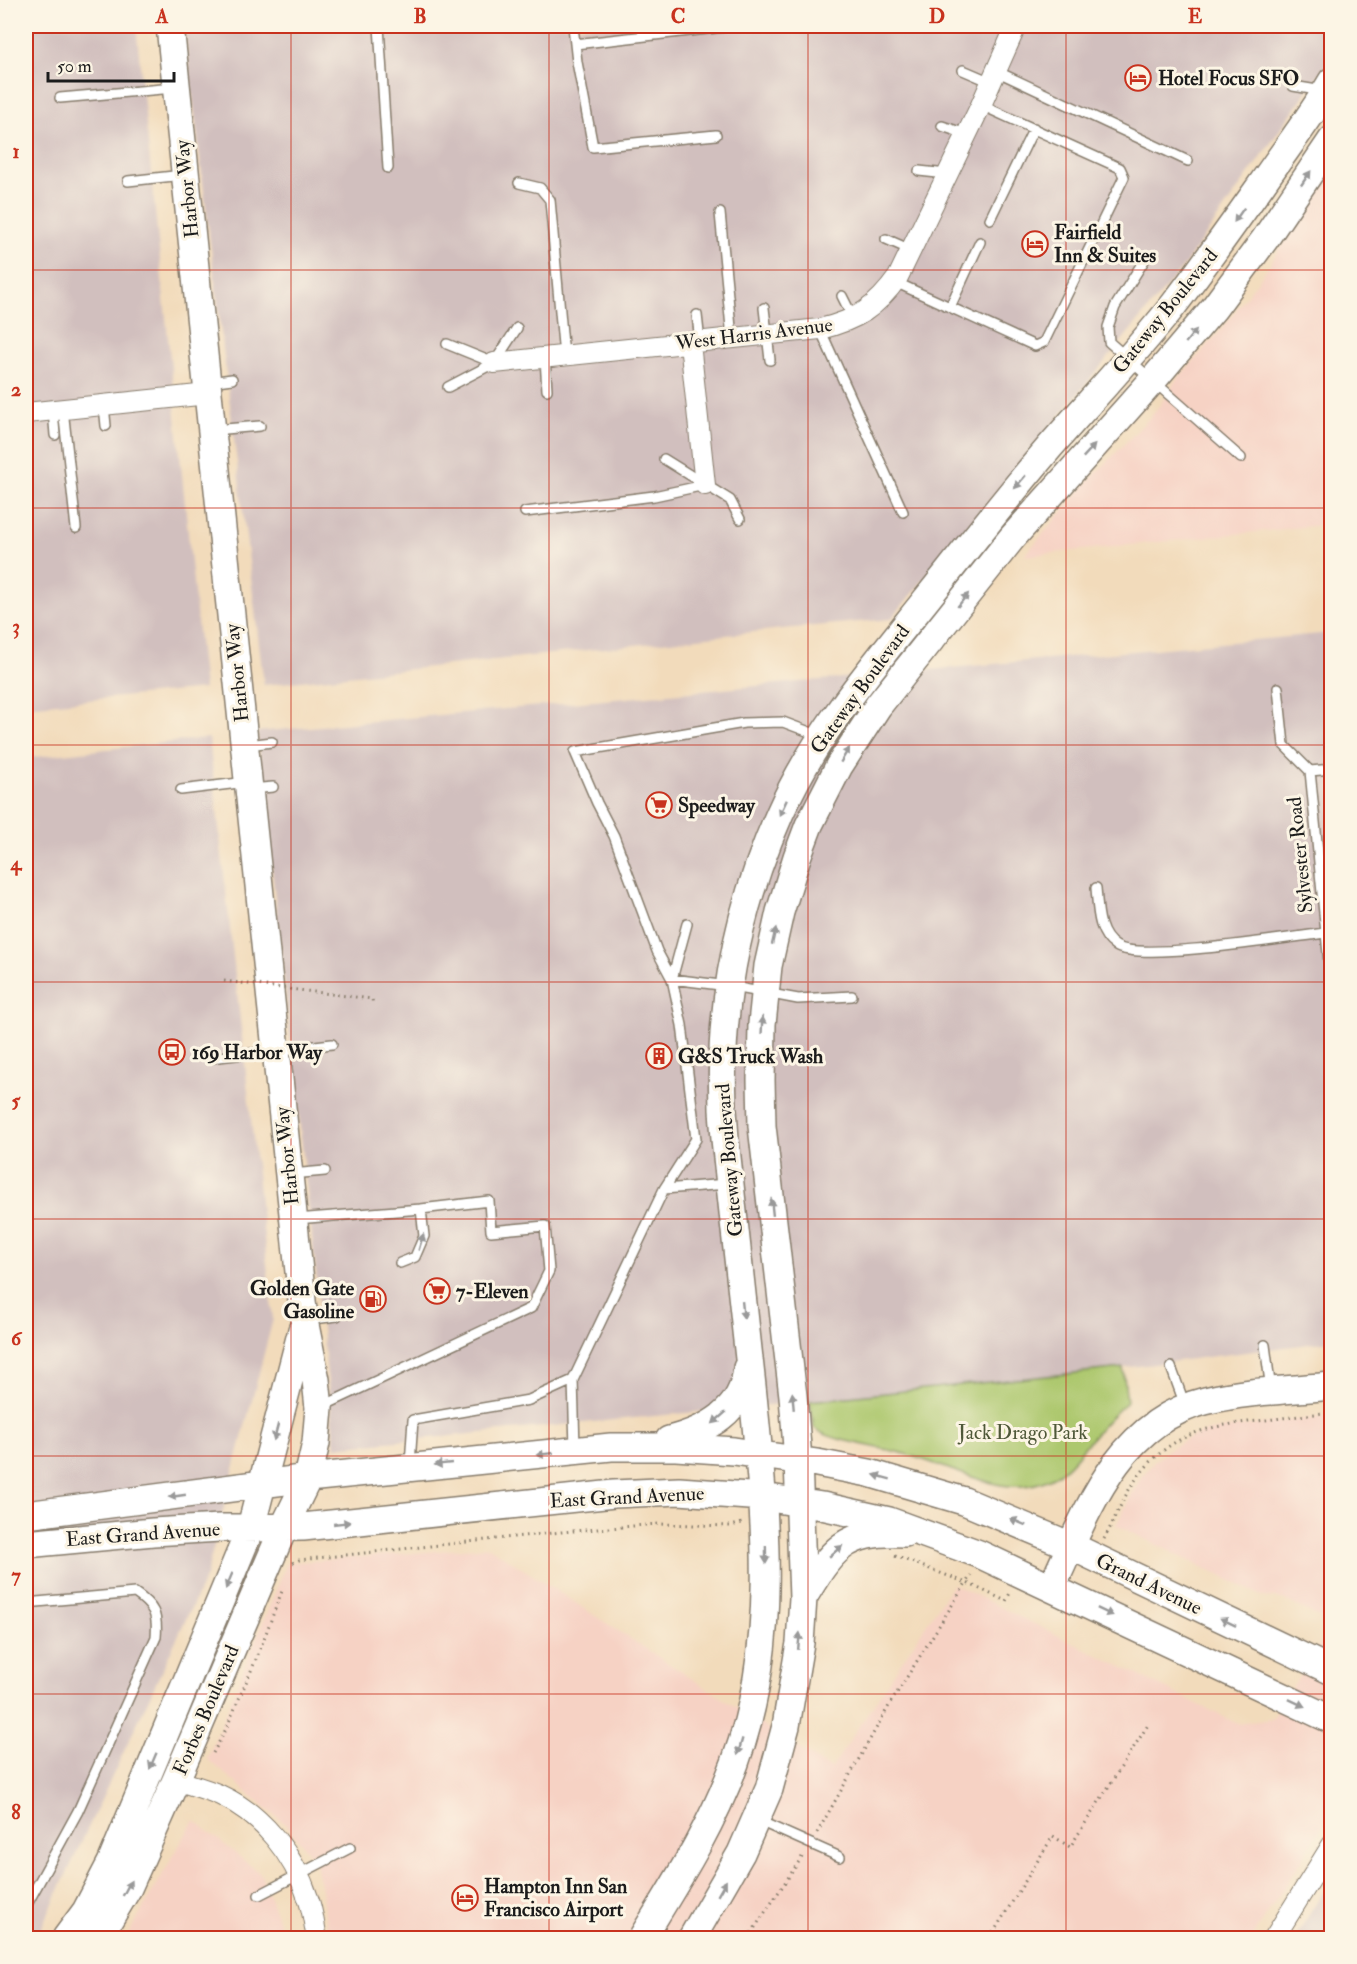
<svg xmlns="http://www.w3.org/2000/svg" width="1357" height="1964" font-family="'IM FELL Double Pica',serif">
<rect width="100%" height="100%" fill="#fcf5e5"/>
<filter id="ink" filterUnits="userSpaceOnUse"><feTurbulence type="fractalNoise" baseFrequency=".0167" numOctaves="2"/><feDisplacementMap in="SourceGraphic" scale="12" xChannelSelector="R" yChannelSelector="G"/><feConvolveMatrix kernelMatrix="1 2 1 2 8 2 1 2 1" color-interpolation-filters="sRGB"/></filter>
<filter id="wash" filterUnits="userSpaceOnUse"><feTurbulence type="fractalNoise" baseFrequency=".008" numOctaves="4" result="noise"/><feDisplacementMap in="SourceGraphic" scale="24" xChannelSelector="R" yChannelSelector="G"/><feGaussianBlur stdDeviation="1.35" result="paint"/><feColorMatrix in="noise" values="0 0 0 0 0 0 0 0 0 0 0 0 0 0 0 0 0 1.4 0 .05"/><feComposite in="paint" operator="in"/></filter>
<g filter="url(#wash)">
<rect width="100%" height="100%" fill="#f2dbbb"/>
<!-- built -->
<path fill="#f6d2c4" d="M1331 174V524L1024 556 1086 484 1155 412 1179 377 1222 329 1263 274Z
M1331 1416V1813L1252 1938H334L327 1927 316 1861 284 1823 207 1759 287 1563 489 1547 831 1769 953 1584 1238 1724 1272 1719 1324 1638 1319 1617 1283 1599 1264 1597 1116 1525 1141 1477 1153 1463 1168 1450 1185 1440 1204 1432 1227 1428Z
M194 1820 261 1874 285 1938H126Z"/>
<!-- industrial -->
<path fill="#d1bfbe" d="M26 26H136L204 689 26 706Z
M184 26H1331L1332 56 1183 267 891 619 782 629 264 685Z
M1331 633V1341L1123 1368 810 1401 335 1447 257 732Z
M209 738 273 1319 206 1576 37 1937 26 1938V758Z
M1331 1879V1938H1295Z"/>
<!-- green -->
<path fill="#adc86e" stroke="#647245" stroke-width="1.5" d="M1123 1368 1127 1402C1114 1413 1103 1425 1092 1438 1077 1456 1065 1474 1042 1482 1029 1487 1015 1487 1001 1485 967 1478 935 1462 901 1453 878 1446 831 1442 814 1428L810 1401Z"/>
</g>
<g filter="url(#ink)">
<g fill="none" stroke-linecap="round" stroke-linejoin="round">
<!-- lane casing -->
<g stroke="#877c6c" stroke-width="12">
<path id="lane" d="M379 26 388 168
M573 26 577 62 593 147 716 135
M575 44 734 26
M963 70 991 82
M996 71 1188 161
M1293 86 1323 91
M60 98 174 88
M942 126 966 134
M919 171 947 174
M128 181 183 175
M519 183 540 188 550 200 564 356
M720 213 732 338
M990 219 1034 128
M886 239 911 250
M1145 259 1115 307 1108 327 1109 342 1241 458
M895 282 1035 346 1044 342 1124 177 1120 168 981 105
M842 296 853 318
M950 307 980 242
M764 308 770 360
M697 315 700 342
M820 329 903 512
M447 344 494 363
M545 358 547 390
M209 382 232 379
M448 387 494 363 517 328
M104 405 106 426
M63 409 76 528
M53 410 55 435
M214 430 260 426
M664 459 730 500 740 519
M525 512 654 496 705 485
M1278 688 1284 745 1310 771
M248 745 272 742
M1332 769 1310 771 1332 994
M251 789 273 787
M181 790 247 782
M1096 888C1098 908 1097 934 1116 946 1139 962 1291 937 1325 933
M687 924 672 979 728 986 798 999 852 996
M210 1058 332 1044
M291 1174 325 1171
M664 1189 696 1139 682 1025 672 979 657 951 614 836 597 803 575 752 744 723 783 722 820 736
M296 1219 421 1209 489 1201 491 1231 545 1226 549 1271 531 1308 323 1406
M400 1263 415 1257 424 1236 421 1209
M306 1320 337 1316
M1265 1345 1271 1390
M1171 1367 1185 1405
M575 1448 573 1380 664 1189 727 1184
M410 1464 413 1420 529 1400 573 1380
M26 1603 135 1593C154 1606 158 1614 156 1637L78 1811 26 1906
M757 1820 840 1857
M259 1895 350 1848"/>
</g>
<!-- street casing -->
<g stroke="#877c6c" stroke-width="22">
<path id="street" d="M690 343 705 485
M494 363 820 329C857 320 876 308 898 277L981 105 1016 26
M26 413 208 394
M176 1780C191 1785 207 1789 220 1795 262 1814 294 1855 308 1898 313 1911 314 1925 317 1938
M1274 1938 1332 1845"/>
</g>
<!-- secondary casing -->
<g stroke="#877c6c" stroke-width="30">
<path id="secondary" d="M669 1440C707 1430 743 1412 747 1368
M26 1515 308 1478 611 1447H676L734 1451 817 1463 869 1473 964 1501 1071 1546 1332 1671
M26 1544 153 1532 220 1528 303 1527 614 1494 679 1491 763 1497 822 1506 889 1521 979 1554 1332 1720
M1052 1587C1086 1514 1117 1423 1205 1401 1246 1391 1290 1390 1332 1386
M803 1598C832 1550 844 1530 905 1533
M66 1938 86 1911 111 1863 251 1527 302 1330
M98 1938 128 1888 176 1780 284 1527 308 1478 316 1443 319 1408 316 1380 304 1320 170 26
M642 1938C678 1879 711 1828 735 1763 780 1640 765 1513 752 1386 743 1304 734 1221 725 1139 715 1027 734 916 780 813 816 732 874 665 929 596 968 547 1007 497 1048 449 1089 402 1133 356 1172 307 1203 267 1232 226 1261 185 1285 150 1311 117 1332 81
M692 1938 741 1853 769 1789 786 1726 800 1643 803 1598 798 1460 793 1396 762 1126 761 1080 762 1024 768 966 780 912 797 857 809 825 839 766 878 706 1012 538 1153 380 1214 308 1265 239 1332 140"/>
</g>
<!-- path -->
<path stroke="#877c6c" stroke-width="3" stroke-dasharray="1.5 4.5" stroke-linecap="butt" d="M1104 1539C1115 1520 1123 1496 1137 1478 1170 1434 1205 1426 1258 1421 1282 1418 1307 1415 1332 1412
M895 1556 967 1583 1006 1601 1010 1593
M293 1563 299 1560 561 1532 658 1524 731 1526 742 1523
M213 1753 226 1729 257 1657 282 1591
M817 1833 890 1704 971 1575
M748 1938 804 1854
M990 1938 1053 1836 1070 1847 1148 1725"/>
<!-- lane -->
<use href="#lane" stroke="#fff" stroke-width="9"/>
<!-- street -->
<use href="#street" stroke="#fff" stroke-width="20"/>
<!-- secondary -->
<use href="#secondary" stroke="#fff" stroke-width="27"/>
<!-- path-bridge -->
<path stroke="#877c6c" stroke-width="3" stroke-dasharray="1.5 4.5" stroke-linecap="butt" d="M224 981 372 999 373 1005"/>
</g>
<!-- one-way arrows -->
<defs><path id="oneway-solid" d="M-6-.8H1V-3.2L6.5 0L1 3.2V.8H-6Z" transform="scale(1.5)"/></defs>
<g fill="#999">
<use href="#oneway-solid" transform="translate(1306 178) rotate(-56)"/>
<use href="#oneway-solid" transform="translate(1239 215) rotate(125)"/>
<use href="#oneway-solid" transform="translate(1191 336) rotate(-51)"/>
<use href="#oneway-solid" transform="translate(1089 451) rotate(-47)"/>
<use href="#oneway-solid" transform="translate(1020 482) rotate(130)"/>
<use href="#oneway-solid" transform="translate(963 600) rotate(-51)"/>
<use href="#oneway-solid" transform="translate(845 755) rotate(-59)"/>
<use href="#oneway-solid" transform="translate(783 808) rotate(115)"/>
<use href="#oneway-solid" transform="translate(774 936) rotate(-77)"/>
<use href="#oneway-solid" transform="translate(762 1025) rotate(-87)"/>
<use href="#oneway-solid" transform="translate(772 1207) rotate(-96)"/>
<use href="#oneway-solid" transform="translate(421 1242) rotate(-74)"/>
<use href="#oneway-solid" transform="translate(743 1310) rotate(84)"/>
<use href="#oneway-solid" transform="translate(793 1401) rotate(-95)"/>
<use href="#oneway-solid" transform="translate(719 1418) rotate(139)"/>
<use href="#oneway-solid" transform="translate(276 1432) rotate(105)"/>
<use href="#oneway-solid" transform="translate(545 1454) rotate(174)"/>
<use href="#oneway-solid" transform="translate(443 1464) rotate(174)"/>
<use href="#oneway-solid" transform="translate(882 1477) rotate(-165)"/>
<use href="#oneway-solid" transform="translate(177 1496) rotate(172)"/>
<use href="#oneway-solid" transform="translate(1018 1522) rotate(-157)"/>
<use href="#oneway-solid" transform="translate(342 1523) rotate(-6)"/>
<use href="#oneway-solid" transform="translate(836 1551) rotate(-40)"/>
<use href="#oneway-solid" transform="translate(766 1555) rotate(89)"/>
<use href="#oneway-solid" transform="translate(229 1581) rotate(113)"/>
<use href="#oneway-solid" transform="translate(1105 1612) rotate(25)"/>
<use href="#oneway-solid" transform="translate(1228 1622) rotate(-154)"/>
<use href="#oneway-solid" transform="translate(799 1641) rotate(-84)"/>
<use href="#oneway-solid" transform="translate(1297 1703) rotate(25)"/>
<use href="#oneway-solid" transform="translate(740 1747) rotate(106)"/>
<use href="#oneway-solid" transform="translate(153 1761) rotate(113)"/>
<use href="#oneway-solid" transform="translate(127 1888) rotate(-62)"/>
<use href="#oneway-solid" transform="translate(722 1888) rotate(-60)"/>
</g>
</g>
<!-- grid -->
<path fill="none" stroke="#c8321e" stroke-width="1.5" stroke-opacity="0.55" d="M291 26V1938M549 26V1938M808 26V1938M1066 26V1938M26 270H1332M26 508H1332M26 745H1332M26 982H1332M26 1219H1332M26 1456H1332M26 1694H1332"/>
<!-- icons -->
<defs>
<g id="hotel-ring" transform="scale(1.35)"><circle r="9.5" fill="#fcf5e5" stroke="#c8321e" stroke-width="1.5"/><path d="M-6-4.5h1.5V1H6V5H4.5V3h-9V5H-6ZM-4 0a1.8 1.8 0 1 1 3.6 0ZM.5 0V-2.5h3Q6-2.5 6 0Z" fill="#c8321e"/></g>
<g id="supermarket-ring" transform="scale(1.35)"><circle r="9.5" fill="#fcf5e5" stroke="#c8321e" stroke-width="1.5"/><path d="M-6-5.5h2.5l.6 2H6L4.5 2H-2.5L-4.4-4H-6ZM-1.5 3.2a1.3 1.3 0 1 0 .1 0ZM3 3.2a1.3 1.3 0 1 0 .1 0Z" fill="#c8321e"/></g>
<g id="bus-ring" transform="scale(1.35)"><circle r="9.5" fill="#fcf5e5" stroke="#c8321e" stroke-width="1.5"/><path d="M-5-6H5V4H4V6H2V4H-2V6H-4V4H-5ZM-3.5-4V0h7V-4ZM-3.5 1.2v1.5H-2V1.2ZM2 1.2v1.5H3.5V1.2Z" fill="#c8321e"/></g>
<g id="building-ring" transform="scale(1.35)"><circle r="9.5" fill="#fcf5e5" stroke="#c8321e" stroke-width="1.5"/><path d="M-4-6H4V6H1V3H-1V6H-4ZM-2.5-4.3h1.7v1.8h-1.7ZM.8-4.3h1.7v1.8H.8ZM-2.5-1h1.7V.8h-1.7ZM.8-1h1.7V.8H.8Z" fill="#c8321e"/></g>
<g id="fuel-ring" transform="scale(1.35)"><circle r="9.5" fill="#fcf5e5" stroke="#c8321e" stroke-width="1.5"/><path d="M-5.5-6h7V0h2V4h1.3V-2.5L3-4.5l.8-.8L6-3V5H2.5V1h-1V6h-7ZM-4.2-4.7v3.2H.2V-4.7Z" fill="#c8321e"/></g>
</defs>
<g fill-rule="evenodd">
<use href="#hotel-ring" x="1138" y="78"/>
<use href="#hotel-ring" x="1035" y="244"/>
<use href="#supermarket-ring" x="659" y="805"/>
<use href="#bus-ring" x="172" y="1052"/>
<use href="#building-ring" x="659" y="1056"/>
<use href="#supermarket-ring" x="437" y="1291"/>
<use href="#fuel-ring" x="373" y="1299"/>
<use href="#hotel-ring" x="465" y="1898"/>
</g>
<g text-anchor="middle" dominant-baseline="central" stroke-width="6" stroke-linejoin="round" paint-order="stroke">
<!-- poi labels -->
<g font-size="20" font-weight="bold" fill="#1c1c1c" stroke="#fcf5e5" text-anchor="start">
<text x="1158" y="78">Hotel Focus SFO</text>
<text x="1054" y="232">Fairfield<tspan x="1054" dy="23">Inn &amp; Suites</tspan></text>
<text x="678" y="805">Speedway</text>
<text x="192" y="1052">169 Harbor Way</text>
<text x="678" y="1056">G&amp;S Truck Wash</text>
<text x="354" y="1288" text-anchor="end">Golden Gate<tspan x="354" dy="23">Gasoline</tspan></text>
<text x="456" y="1291">7-Eleven</text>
<text x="484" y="1886">Hampton Inn San<tspan x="484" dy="23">Francisco Airport</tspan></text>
</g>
<!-- street labels -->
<g font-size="20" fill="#1c1c1c" stroke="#fcf5e5">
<text transform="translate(187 189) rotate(-96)">Harbor Way</text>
<text transform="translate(1165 311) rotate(-51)">Gateway Boulevard</text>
<text transform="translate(754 334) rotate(-7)">West Harris Avenue</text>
<text transform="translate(237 673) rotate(-96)">Harbor Way</text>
<text transform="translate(860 689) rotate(-54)">Gateway Boulevard</text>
<text transform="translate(1300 855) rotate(-96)">Sylvester Road</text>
<text transform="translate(287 1156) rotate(-96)">Harbor Way</text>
<text transform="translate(729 1160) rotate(-95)">Gateway Boulevard</text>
<text transform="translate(627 1497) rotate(-3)">East Grand Avenue</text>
<text transform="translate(143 1534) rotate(-4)">East Grand Avenue</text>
<text transform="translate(1149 1584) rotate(26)">Grand Avenue</text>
<text transform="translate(206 1710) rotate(-67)">Forbes Boulevard</text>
</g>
<!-- park labels -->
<g font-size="20" fill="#4f5839" stroke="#fcf5e5">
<text x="1023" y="1432">Jack Drago Park</text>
</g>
</g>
<!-- margin -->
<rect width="1357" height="1964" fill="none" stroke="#fcf5e5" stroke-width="66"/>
<!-- scale -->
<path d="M48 72v9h126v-9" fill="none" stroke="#1c1c1c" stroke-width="3"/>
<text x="57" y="72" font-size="18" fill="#1c1c1c" stroke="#fcf5e5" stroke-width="4.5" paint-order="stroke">50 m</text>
<rect x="33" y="33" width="1291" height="1898" fill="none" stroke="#c8321e" stroke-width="2"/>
<g font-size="20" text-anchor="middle" font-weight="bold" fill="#c8321e">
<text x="162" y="23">A</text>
<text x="420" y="23">B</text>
<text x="678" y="23">C</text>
<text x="937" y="23">D</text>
<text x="1195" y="23">E</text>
<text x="16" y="158">1</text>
<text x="16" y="396">2</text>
<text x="16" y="633">3</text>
<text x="16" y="870">4</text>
<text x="16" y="1107">5</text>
<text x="16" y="1345">6</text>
<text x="16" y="1582">7</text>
<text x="16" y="1819">8</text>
</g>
</svg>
